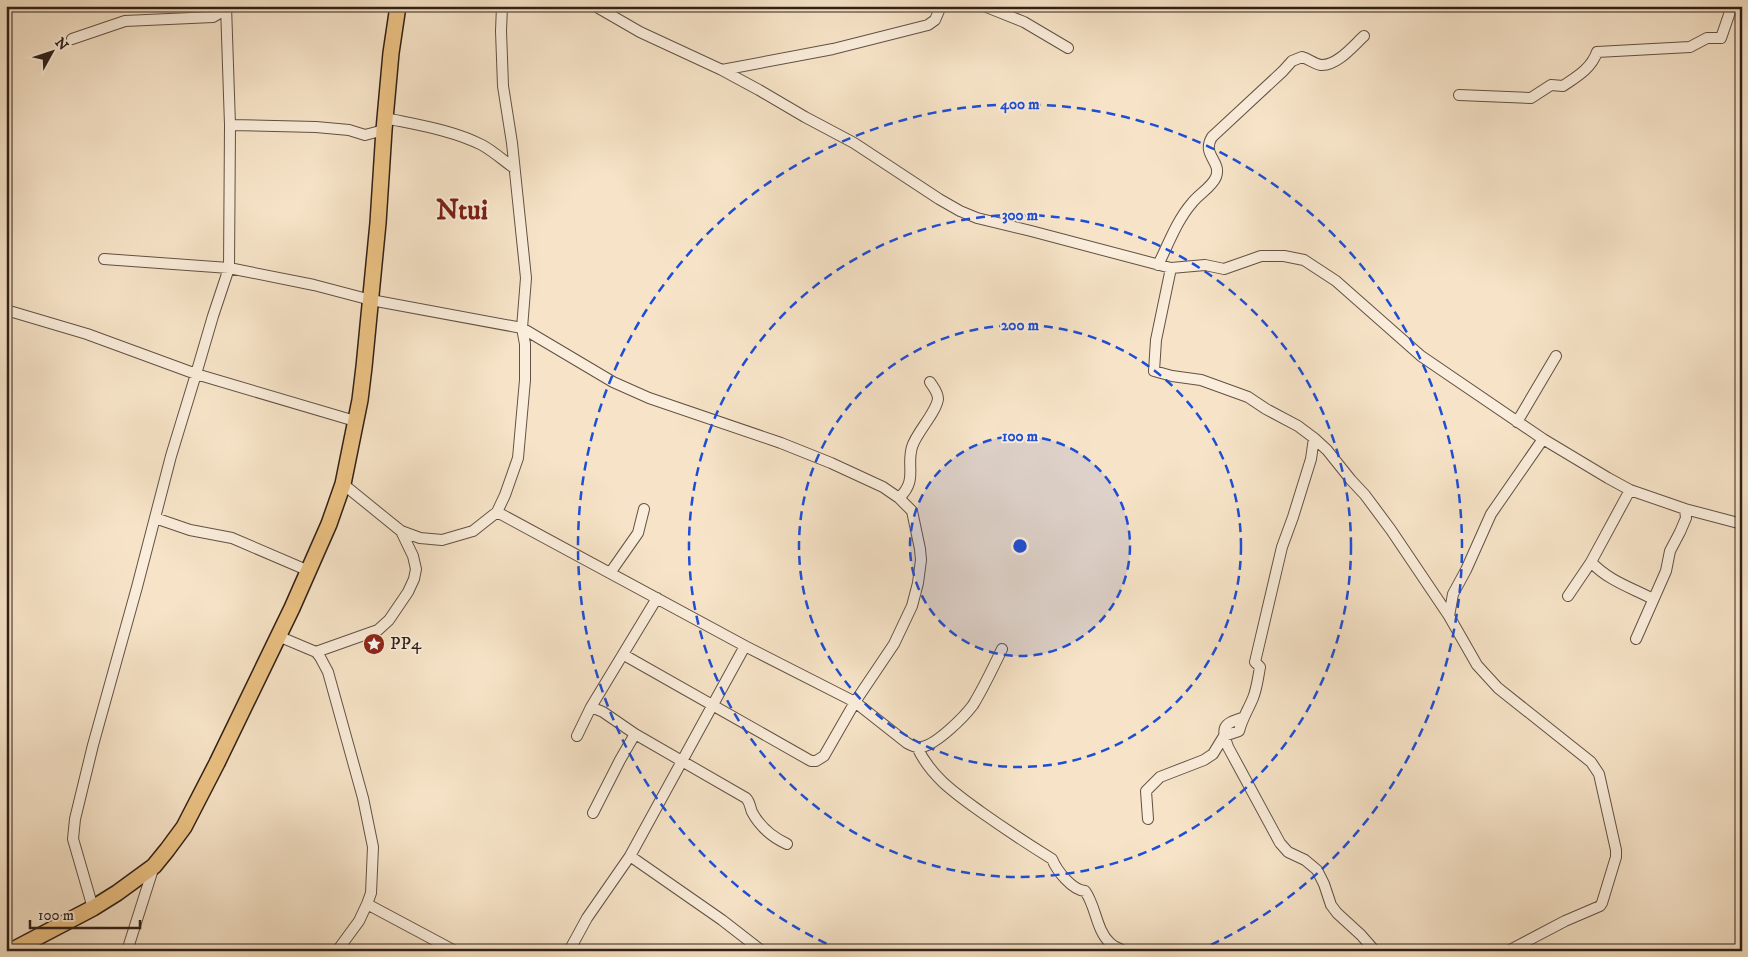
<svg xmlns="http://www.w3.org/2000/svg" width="1748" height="957" font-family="'IM FELL DW Pica',serif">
<rect width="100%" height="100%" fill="#f7e4c8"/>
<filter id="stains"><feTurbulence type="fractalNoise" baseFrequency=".004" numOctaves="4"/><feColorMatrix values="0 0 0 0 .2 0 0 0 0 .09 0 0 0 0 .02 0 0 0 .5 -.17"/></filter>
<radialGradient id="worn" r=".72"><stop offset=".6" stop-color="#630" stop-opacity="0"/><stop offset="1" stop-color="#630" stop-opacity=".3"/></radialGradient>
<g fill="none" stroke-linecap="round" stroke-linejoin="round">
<!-- minor casing -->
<g stroke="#625144" stroke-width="12">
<path id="minor" d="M595 6 640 32 722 70 759 90 805 117 854 143 939 199 960 211 977 218 1031 231 1171 268 1205 265 1224 269 1261 256H1284L1304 260 1336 281 1421 356 1543 439 1608 478 1630 490 1685 509 1742 524
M984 6 1024 22 1068 48
M72 39 125 21 213 17 227 9
M722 70 833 49 928 25 935 20 941 6
M1459 95 1531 98 1551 85 1563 86C1576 77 1591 69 1597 52L1690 47 1707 38H1721L1732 6
M385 118C418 125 452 130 482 145 493 151 504 161 514 168
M230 125 316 127 349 130 365 135 384 130
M104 259 229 268 314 285 371 300 522 328 613 382 649 398 781 443 831 463 883 487 899 498 912 511 920 549 921 560 918 583 912 606 894 644 855 702 824 756 816 761H811L624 655
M1158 265C1168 245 1177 220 1192 203 1199 194 1212 187 1216 177 1222 161 1201 155 1212 137L1283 71 1292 61 1302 57C1309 59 1314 64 1321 65 1337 66 1353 46 1364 36
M1171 268 1156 340 1154 371 1172 376 1201 380 1248 397 1266 409 1298 426 1314 438 1327 450 1351 480 1365 495 1391 530 1449 616 1477 665 1498 688 1591 762 1599 774 1616 850V857L1602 903 1600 906 1565 921 1508 951
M6 310 87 334 196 374 355 421
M1517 422 1556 356
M343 484 401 531 420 538 442 540 473 531 497 512 505 495 518 458 525 380V344L522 328 526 278 512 143 503 86 501 31 502 6
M899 498C918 480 906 467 912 447 916 433 936 413 938 399 938 392 933 387 930 382
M497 512 745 646 855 702 907 743C912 746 916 748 922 747 937 744 964 717 973 705 984 687 993 668 1002 649
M155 518 190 530 232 538 309 571
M1591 562C1609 581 1630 587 1653 599
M610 573 638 533 644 509
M1568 596 1591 562 1630 490
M1449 616 1453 594 1466 570 1491 514 1543 439
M278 636 316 652 320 657 328 672 363 798 373 847 371 893 367 904 359 921 337 951
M1636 639 1666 571 1670 551 1680 532 1686 518 1685 509
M316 652 378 630 389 620 408 592 414 579 416 569 413 556 401 531
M591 707 603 712 635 734 746 798C750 802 750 807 752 812 760 827 772 837 787 844
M1242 718C1223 724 1221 727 1228 747L1280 843 1288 852 1305 860 1317 870 1324 884 1331 905 1337 913 1361 935 1375 951
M577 736 591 707 657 598
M917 747C931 777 955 793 981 812 1005 829 1028 844 1052 859 1057 871 1072 890 1085 891 1096 906 1096 930 1110 943 1114 947 1119 948 1124 951
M593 813 620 760 635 734
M1148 819 1146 791 1160 777 1204 760 1213 754 1224 736 1239 731C1242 719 1248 710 1253 698 1257 688 1258 678 1260 667L1255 662 1282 547 1293 517 1311 459 1314 438
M630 856 722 920 762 951
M367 904 455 951
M93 908 73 839 75 819 93 745 137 587 171 456 196 374 213 316 229 268 230 125 226 6
M127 951 154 866
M569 951 587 918 630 856 745 646"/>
</g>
<!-- highway casing -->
<g stroke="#302018" stroke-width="18">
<path id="highway" d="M11 951 93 908 117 893 154 866 167 850 184 827 217 763 292 608 329 524 343 484 360 400 364 367 378 223 384 130 391 53 398 6"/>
</g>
<!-- minor -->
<use href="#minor" stroke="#faeddb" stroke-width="10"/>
<!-- highway -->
<use href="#highway" stroke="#ecc284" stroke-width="15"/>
</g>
<!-- distance rings -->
<circle cx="1020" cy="546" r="110" fill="#1d4ed8" fill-opacity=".12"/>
<g fill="none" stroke="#1d4ed8" stroke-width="2.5" stroke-dasharray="9 6">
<circle cx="1020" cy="546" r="110"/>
<circle cx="1020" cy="546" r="221"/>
<circle cx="1020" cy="546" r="331"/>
<path d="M840 950A442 442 0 1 1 1200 950"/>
</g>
<!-- icons -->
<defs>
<g id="sight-disc" transform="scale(1.125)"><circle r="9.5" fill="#8f2418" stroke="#faeddb"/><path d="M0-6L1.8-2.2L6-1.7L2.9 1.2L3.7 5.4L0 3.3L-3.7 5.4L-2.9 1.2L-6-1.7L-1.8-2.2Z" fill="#fff"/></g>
</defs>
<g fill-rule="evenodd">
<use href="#sight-disc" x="374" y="644"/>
</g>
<g text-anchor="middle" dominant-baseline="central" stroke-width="4" stroke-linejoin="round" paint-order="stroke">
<!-- poi labels -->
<g font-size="18" fill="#302018" stroke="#faeddb" text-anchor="start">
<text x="390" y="644">PP4</text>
</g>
<!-- town labels -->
<g font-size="28" font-weight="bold" fill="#7a1f14" stroke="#faeddb">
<text x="462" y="210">Ntui</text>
</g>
</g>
<circle cx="1020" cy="546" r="8" fill="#1d4ed8" stroke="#faeddb" stroke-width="2.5"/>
<g font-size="15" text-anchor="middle" font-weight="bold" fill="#1d4ed8" stroke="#faeddb" stroke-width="4" stroke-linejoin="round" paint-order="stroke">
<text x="1020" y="109">400 m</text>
<text x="1020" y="220">300 m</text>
<text x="1020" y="330">200 m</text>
<text x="1020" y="441">100 m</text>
</g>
<!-- margin -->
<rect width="1748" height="957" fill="none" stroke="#f7e4c8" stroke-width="25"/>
<rect x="8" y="8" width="1733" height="942" fill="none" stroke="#302018" stroke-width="2.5"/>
<rect x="12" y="12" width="1723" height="932" fill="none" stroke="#302018"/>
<!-- north arrow -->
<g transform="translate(52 52) rotate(50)" stroke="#faeddb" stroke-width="4" paint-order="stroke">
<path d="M0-4L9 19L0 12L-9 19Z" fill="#302018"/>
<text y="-8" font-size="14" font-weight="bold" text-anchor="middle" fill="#302018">N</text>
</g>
<!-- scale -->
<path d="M30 920v8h110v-8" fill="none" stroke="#302018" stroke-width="2.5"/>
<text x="38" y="920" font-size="15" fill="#302018" stroke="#faeddb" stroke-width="4" paint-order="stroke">100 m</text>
<rect width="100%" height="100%" filter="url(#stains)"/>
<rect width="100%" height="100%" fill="url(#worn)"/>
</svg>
